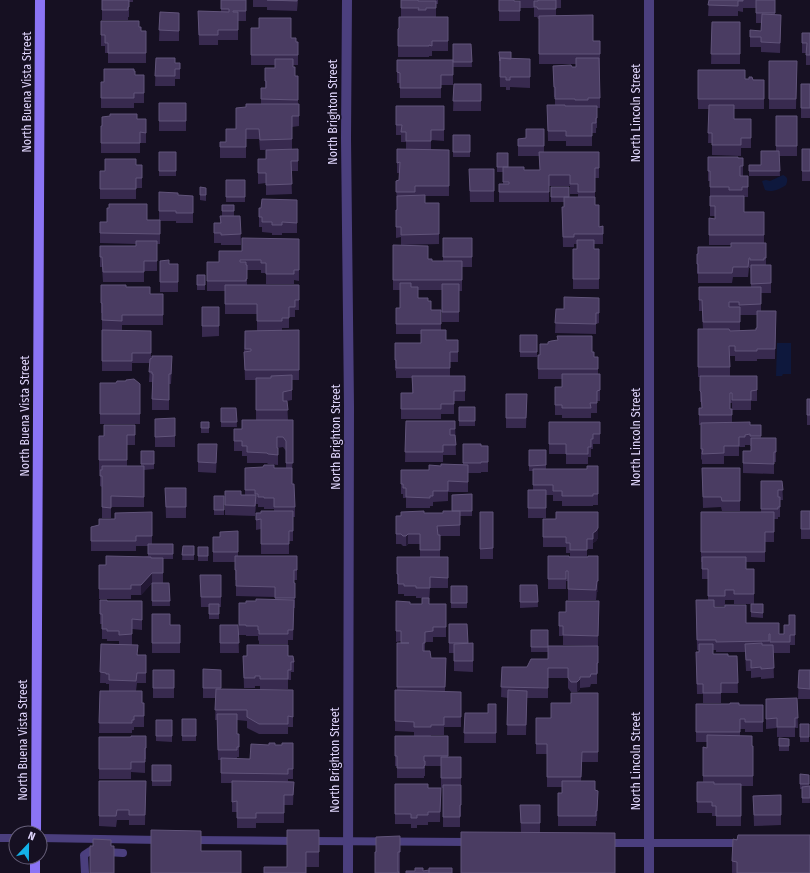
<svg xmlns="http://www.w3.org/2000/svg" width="810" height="873" font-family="'Fira Sans Condensed',sans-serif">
<rect width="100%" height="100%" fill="#161022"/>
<!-- water -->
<path fill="#0e183d" d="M783 175C788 177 788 180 786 185 780 189 772 193 765 190L762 181 766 180 770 181Z
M777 343H791V374H783L782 376H776Z"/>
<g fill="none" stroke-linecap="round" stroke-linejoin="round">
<!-- lane -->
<path stroke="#4b3f7e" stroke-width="8" d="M0 838H16
M40 838 161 840
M191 840 297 841
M309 841 471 842
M605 843H743
M85 873 84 855 90 851 123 853"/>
<!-- street -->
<path stroke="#4b3f7e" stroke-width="10" d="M347 0 346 138 349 407 348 873
M649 0V873"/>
<!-- secondary -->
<path stroke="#8b74f4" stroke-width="10" d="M36 833 40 0
M35 873V857"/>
</g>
<!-- wall -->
<path fill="#382a4f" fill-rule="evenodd" d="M102 0H133V2H129V17H128V20H102Z
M221 0H246V21H238V40H218V45H199L198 11 221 12Z
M253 0H298L297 11 267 10V7H253Z
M401 0H438V4H436V17H448V51H432V56H429V57H398V29L399 28 401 17Z
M499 0 520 1V0H561V8H556V15L593 41H600V108H597V128H596V133H592V146H566V141H548L547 105H555V97H554L553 66 576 67V64H539V19H538L537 17H534V8H520V21H499Z
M709 0H775V14L781 25 780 53 761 52V47H750V37L761 31V23H756V8H743V12L738 11V16H708Z
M160 12 179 13V41H159Z
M101 21 139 27 141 31H146V63H108V53H105V46H101Z
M712 22H740V64H711Z
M251 28 298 42V65H293V67L295 76H298V104H299V126L292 127V149H298V171H291L292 194 266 195V183L258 184V159H266V150H260L259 139H246V158H220V142H226L236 129 246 107 261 104V88H265V68H275V65H251Z
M802 33H810V65H806V53H802Z
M453 44H471L472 67H453Z
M499 52 511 59H530V88L510 87V90H506V87H500Z
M156 58 175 63H180V79H175V86H155Z
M397 60H453V85H441V98H400V83H397Z
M769 61H797L796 109H769Z
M698 70 745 79 764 80V109H734V119H751V148H741V156L712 155V143H708L709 109H698Z
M134 71 135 75H144V103H134V108H101V82H104Z
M454 84H481V111H453Z
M801 84H810V118H801Z
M159 103H186V131H159Z
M396 106H444V141L431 140V150H449V196H425V203L439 234V244L401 245V237L396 238V210H397L396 181 399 180 400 173H397V149L406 150V142H401V135H396Z
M776 116H797V156H779L780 176H749V165H761L776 151Z
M137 119H146V143H140V153H101V126Z
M544 129V152H599V178H595V205L599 227 603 226V244H594V249H599V289H573V249H577V244H574V247H563L562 207H564V202H551V187L569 197H578V194H570V186H549V202H499V184H503V172H497V153L508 167 524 170H540L539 156H518V139L526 138Z
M453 135H470V157H453Z
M802 149H810V181H802Z
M159 152H176V176H159Z
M708 157 743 158V176H748V197H744V212H764V243H766V265H771V293H761V311H776L775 359H757V361H735V356H730V376L757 390V401H751V410H732V403H730V409H732V422L750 425H761V438H776V462H774V474L743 473V451H751V446H750V445H745V447H739V456H724V464H702V459L701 460V425H699V408H702L701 402H700V377H698V329H703L702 311H699V287H751L750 268H749L748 277H733L732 283H698V274H697V264L731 247V245H709V218L715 219V216H710V181H708ZM740 315H757V328L756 330 740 331Z
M136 165 142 178V188H136V199H100V189L105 171Z
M469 169H494V202H470Z
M226 180H245V202H226Z
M200 187 206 188V201L200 200Z
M159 192 178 195 193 196V223H176V221H160V244H157V271H144V282H103L102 267H100V246H136V244L100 243V222L159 220Z
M297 200V233H282V235H272V233L262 232V227H259V208H261Z
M222 205H234V216H240L241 245H221V243H214V223H220V216H222Z
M443 238H472V267H462V291H459V322H442V290H418V298L428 301 431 310H441V330L446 340H458V362H450V376L465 391V401H454V414H441V419H401V409L412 393V378H396V371L395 370V360L421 343V334H396V308H400V290H393V245L428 259 432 261H443Z
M299 239V281L294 280V284H266V273H261V270H247V285H299V310H295V317H289V328H282V331L299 330V380H292V400L287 401 288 420H293L292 484 295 507V517H293V541H289V554H261V529L256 530V513L274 511V509H264V507H258V504H256L255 516 225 515V491L241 495H245V468H286V451L283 447 277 448H278V465L268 464 267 463H247V456H242V451H234V429H242L256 420V380H245L244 352 245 331H257V314H225V291H207V262H219L242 251Z
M160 261 169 264H178V292H160Z
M197 275H205V290H197Z
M101 285 126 287 150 294H163V325H122V331H151V358L172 366 171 384H169V410H152V382H149L150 363H132V371H102V313H101Z
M599 298V323L596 324V334L555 333 556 309H564Z
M202 307H219V336L202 337Z
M520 335H537V357H520Z
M592 352 594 357H598V374H600V401H597V413H591V418H562V415H555V387H562V379H538V355Z
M126 381 140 384V424H100V383H116Z
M506 394H527L526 428H506Z
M807 399H810V425H807Z
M459 407H475V426H459Z
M221 408H236L237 427H221Z
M175 418V447H155V437Z
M406 421H455L456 455H443V462H405Z
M201 422H209V433H201Z
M549 422H600V444H593V449H591V457H588V464H566V454H549Z
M135 425V445H127V466H141V451H154V469L144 470V507H111V518H102V487L100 486V476L102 470H99V436H104Z
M463 444 488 446V472H481V473H468V492H448V501L433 502V506H430V508H406V498H403V494H401V470H429L441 466 463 464Z
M529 450H546V469H587L598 466V505H593V506H562V501H553V495H546V518H528V490H533V471H529Z
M217 455 216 473 198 472V462Z
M702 468H740V511H722L721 507 703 508Z
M761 481H782L783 500H780V517H778V519H774V542H765V562H746V569H754V604H734V600H725V606H714L746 623 779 634H784L795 615V645H790V653H773L774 678 761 679V677L751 678V671H746L745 652H716V650H713V654L728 656H737L738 693H721V703H703V694H697L696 652H699V650H697L696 600H708V579H702V562H701V512H761Z
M165 488H186V518H166Z
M472 494V516H460V536H440V557H448V588H430L429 604H446V637H433V642H425V651L431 658H446L445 691 461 702V727H444V735H431V736H448V757H461V816H460V827H443V788H441V766H425V776H424V778H397V766H395V736H414V732L395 731V690H397V643H401V641L396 642V601L410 604H422V598H416V596H404V594H398V584H397V557H420V544H408L406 546H403L401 544H396V516L424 513H443L452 511Z
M214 496H224V515H214Z
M801 511H810V539H801Z
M152 512V544H173V559H163V583H169L170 606H152V583L141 595H131V599H99V565H106L148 556V546H136V551H91V527L99 525 115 519Z
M480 512H493V559H480Z
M543 519 598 538 596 541 593 543V549H587V557L598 591 597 592 596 600H568V581H566V589H548V556L570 557V553H566V547H543Z
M238 531V556H297V580H294V583H295V608H294L293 640H288V644H259V641L258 640V636H246V635H239V603H246L256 601 275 600V597L236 596V580H235V562H213V537H220Z
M183 546H194V560H182Z
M198 547H208V561H198Z
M200 575H221V607H219V619H209V607H201Z
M520 585H537L538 607 520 608Z
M451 586H467V608H451Z
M100 600 107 601H142V630L132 629V645L138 655H146V683H137L136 691H109V684H106V683H100L101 644H119V641H107V639H102V624H100Z
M599 601 598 646 563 645V636H559V612H566Z
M751 604H763V618L751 617Z
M152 614 170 625H180V653H152Z
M449 624H467L468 643H473V672L454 671V653H449Z
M220 625H238L239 653H220Z
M531 630 548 646H598V673H597V684H591L590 687 580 688V689L577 692H571L568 688V678H548V698H527L526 735H507L508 698 501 697 502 667H527L548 659V652H531Z
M243 656H288L294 662V672H291V680H288V689H260V686H255V688H244Z
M203 669 221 670V689L293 690V727H288V734H259L247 728V721L237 720V734H239V757H237V759H250L275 745H282L293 743V779H288V781L294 782 293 805H284V823H256V828H237V812H232V783H221V760H218L217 720H215L216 698H203Z
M153 670H174V698H153Z
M799 670H810V699H798Z
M100 691 142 703 144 716V727H134V730H132V733H99Z
M598 693V762H582L581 781 595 790 598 791 597 821H596V826H558V793H562V787H547V754H536V718H551L571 703Z
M797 698 798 728H795V737H777V728L766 729V699Z
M696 704 763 705V732H745V729H740V736L752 746H753V786H741V826H716V816H712V813H697V782H703V747L707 748V742H696Z
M465 713 496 733V743H464Z
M182 719H196V741H182Z
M156 720H172V742L156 741Z
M800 724H809V742H800Z
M146 736V759H145V773L131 772V779H99V737H131Z
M779 738 789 739V751H779Z
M152 765H171V786H152Z
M800 774 809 775 810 803H802V789H800Z
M99 781H146L145 825H129V820H117L116 827 99 826Z
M395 784 428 788H441L440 822H428V825H417V828H411V824H395Z
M781 795V825L754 826 753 796Z
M520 805H540V833H521Z
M319 830V867H287Z
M400 836V872L399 873 376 852Z
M737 840 810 873H732V861Z"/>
<!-- shaded-wall -->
<path fill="#231835" d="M598 528V538L596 541 593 543V549V533Z
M408 534V544L406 546V536Z
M598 556V591L597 592 596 600 597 581Z
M152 573V583L141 595V585Z
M580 679V689L577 692V682Z"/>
<!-- building -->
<path fill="#4a3c62" stroke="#61547a" d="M102 0H129V7H128V10H102Z
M221 0H246V11H233V12H238V30H218V35H199L198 11 229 12V9H221Z
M267 0H297V1Z
M401 0H418V1H436V8H426V10H418L419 8H401Z
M499 0H514V1H520V11H499Z
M538 0H556V9H538L537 7H534V1H538Z
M709 0H743V1H738V6L708 5Z
M756 0H775V13H756Z
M160 12 179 13V31L159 30Z
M762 14 781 15 780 43 761 42V37H750V30L761 31Z
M593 15V41H600V54H539V16Z
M399 17H448V41H432V46L429 45V46H398V29L399 28Z
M259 18H291V38H296V42H298V55H251V28H259Z
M101 21H139V27H141V31H146V53H108V43H105V35H101Z
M712 22H740V54H711Z
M802 33H810V55H806L807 43H802Z
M453 44H471L472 62H453Z
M499 52H511V59L500 58V61Z
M156 58H175V63H180V69H175V76H155Z
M500 58 530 59V77H510V80H506V77H500Z
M576 58H599L600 98H588V100H575V99H555V87H554L553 66 571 65 572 67H576Z
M275 59H293V67H295V76H298V100L261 99V88H266V81H265V68H275Z
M397 60H453V75H441V88H400V73L397 72Z
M769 61H797L796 99H769Z
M104 69H134V71H135V75H144V93H134V98H101V82H104Z
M698 70H745V79H749V77H752L753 80H764V99H698Z
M454 84H481V101H453Z
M801 84H810V108H801Z
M159 103H186V121H159Z
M246 104H299V116H292V139L260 140 259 129H246V147H220V142H226V129H236V108L246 107Z
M547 105H565V106H597V118H596V123H592V136H566V131H548Z
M709 105H734V119H751V138H741V145H712V133H708Z
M396 106H444V130H431V141H406V132H401L402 125H396Z
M110 114H137V119H146V133L140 132V143H101V126H102V117L110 116Z
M776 116H797V146H776Z
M526 129H544V146H518V139L526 138Z
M453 135H470V152H453Z
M298 149V161H291L292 184 266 185V173H258V159H266V150Z
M397 149 449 150V186H415V192H396V181L399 180 400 162 397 163Z
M802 149H810V171H802Z
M761 151H779L780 171H749V165H761Z
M159 152H176V171H159Z
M539 152H599V168H595V192H578V184H570V175H549V192H499V184H509V182H503V167H524V170H540Z
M497 153H508V167H497Z
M708 157H738V158H743V166H740V176H748V187H742V190H729V187H710V171H708Z
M105 159H136V165H142V178H136V189H100V171H105Z
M469 169H494V191H470Z
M226 180H245V197H226Z
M200 187 206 188V195H200Z
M551 187H569V197H551Z
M159 192 178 193V195L193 196V213H176V211H159Z
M425 195V203H439V234L401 235V227H396V210H397V196Z
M710 196H744V212H764V235H709V218L715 219V206H710Z
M564 197H595V205H599V227L603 226V234H574V237H563L562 207H564Z
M262 199 297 200V223L282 222V225H272V222H262V217H259V208H261Z
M109 204H147V220H160V234L100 233V222H107V208H109Z
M222 205H234V211H222Z
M220 216H240L241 234 221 235V233H214V223H221Z
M242 238 299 239V270H294V274H266V263H261V260H240V262H246V265H247V279H246V281H207V262H219V251H242Z
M443 238H472V257H443Z
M577 240H594V249H599V279H573V249H577Z
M136 241H157V261H144V272H103L102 257H100V246H136Z
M731 243H766V258H764V260H750V258H749L748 267H733L732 273H698V264H697V254H698V247H731Z
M393 245 428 246V259H432V261H462V280H393Z
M169 260V264H178V282H160V261Z
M751 265H771V283L751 284Z
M197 275H205V285H197Z
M400 283H411V287H418V298H428V301H431V310H441V324H396V308H400Z
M442 284H459V312H442Z
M101 285H126V287H150V294H163V315H122V321L102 320V303H101Z
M225 285H299V300H295V307H289V318H282V321H257V304H225Z
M699 287H761V304L739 305V302H729V307H740V322H703L702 300H699Z
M564 297 599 298V313H596V324L555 323 556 309H564Z
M202 307H219V326H202Z
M757 311H776L775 349H757V351H735V346H729L730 367H698V329H729L730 331 756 330V328H757Z
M102 330 151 331V353H132V361H102Z
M299 330V370H245L244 352 251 351V349H245V331Z
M421 330H446V340H458V352H450V368H396V360H395V343H421Z
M520 335H537V352H520Z
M557 336H592V352H594V357H598V369H538V355H540V344H548V342L551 341 558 340Z
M152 356H172L171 374H169V400L152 399 153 374H152V372H149L150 359 152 358Z
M562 374H600V390L597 391V403H590L591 408H562V405H555V387H562Z
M292 375V390L283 392V401H287L288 410H256V378H271V376Z
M412 376H465V391H454V404H441V409H401V393H413Z
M700 376H757V390L751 391V400H732V393H730V409H732V415H699V408H702L701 392 700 391Z
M134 379 140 384V414H100V383H116L117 381H126V380Z
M506 394H527L526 418H506Z
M807 399H810V415H807Z
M459 407H475V421H459Z
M221 408H236L237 422H221Z
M175 418V436L155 437V419Z
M242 420H293V463H286V441L283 437H277V448H278V455L268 454 267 453 247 452V446H242V441H234V429H242Z
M406 421H455V429H450V435H455L456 445H443V452H405Z
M201 422H209V428H201Z
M549 422H600V434H593V439H591V447H588V454H566V444H549Z
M750 422V425H761V436H750V434L745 435V437H739V446H724V453L702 454 703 449H701V423Z
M104 425H135V435H127V460H99V436H104Z
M751 438H776V452H774V464L743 463V451H751Z
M198 444H217L216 463 198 462Z
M463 444H481V446H488V462H481V463H463Z
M529 450H546V465L529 466Z
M141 451H154V464H141Z
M441 464 468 465V482L448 481V491H433V496H430V498L406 497V488H403V484H401V470H429V465L441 466Z
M264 465H274V468H292V484H294L295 507H274V498H264V497H258V494H255V490H245V468L263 467Z
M102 466H144V497L111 496V508L102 507V476H100V470H102Z
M587 466H598V494H593V496H562V491H553V485H533V469H587Z
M702 468H740V501H722L721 497H703Z
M761 481H782L783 490H778V497H780V507H778V509H761Z
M165 488H186V507H166Z
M528 490H546V508H528Z
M225 491H241V495H256L255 506 225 505Z
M472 494V511H452V495Z
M214 496H224V510H214Z
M261 511H293V531H289V544H261V519L256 520V513H261Z
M424 511V513H443V511H460V525L437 526 438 535H440V550H420V534H408L406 536H403L401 534H396V516H401V512Z
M801 511H810V529H801Z
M152 512V536H136V541H91V527L99 525V519H115V513Z
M480 512H493V548L480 549Z
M556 512H598V528L596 531 593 533V539H587V550H570V543H566V537H543V519H556Z
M701 512H774V532H765V552H701Z
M238 531V552H213V537H220V532Z
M148 544H173V554H148Z
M183 546H194V555H182Z
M198 547H208V556H198Z
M106 556 151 557V558H163V573H152L141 585H131V589H99V565H106Z
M235 556H297V570H294V583H295V598H275V587L236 586V570H235Z
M548 556H569V557H588V556H598V581H597L596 590 568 589V571H566V579H548Z
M397 557H448V578L430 577V588H416V586H404V584H398V574H397Z
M702 557H746V569H754V594H734V590H725V596H708V569H702Z
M200 575H221V597H201Z
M152 583H169L170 601H152Z
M520 585H537L538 602H520Z
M451 586H467V603H451Z
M422 598H429V604H446V627H433V631L425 632V643H423V651H430L431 658H446L445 687H397V643H409H401V631H396V601L410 602V604H422Z
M256 599 294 600 293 630H288V634H259V630H258V626H246V625H239V603H246V601H256Z
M100 600H107V601H142V620L132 619V634L119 635V631H107V629H102V614H100Z
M696 600H714V607H725V605H746V623H779V634H784V625H789V615H795V635H790V642H770V634H769V641L716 642V640H697Z
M566 601H599L598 636 563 635V626H559V612H566Z
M209 604H219V614H209Z
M751 604H763V613L751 612Z
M152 614H170V625H180V643H152Z
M449 624H467L468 643H449Z
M220 625H238L239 643H220Z
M531 630H548V647H531Z
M473 643V661H454V644Z
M762 643V645H773L774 668 761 669V667L751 668V660H746L745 644Z
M101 644 138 645 137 655H146V673H137L136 681 109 680V674H106V673L100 672Z
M699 644H713V654H728V656H737L738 683H721V693H703V684H697L696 652H699Z
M247 645H288V656H293L294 662H291V670H288V679H260V676H255V678H244L243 656H247Z
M548 646H598V663H597V674H591L590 677H580V679L577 682H571L568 678V668H548V688L501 687 502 667H527L531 659H548Z
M203 669 221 670V688H203Z
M153 670H174V688H153Z
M799 670H810V689L798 688Z
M216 689 293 690V717L288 716V724H259L247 717V710H215Z
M395 690 461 692V717H444V725H431V727H414V722L395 721Z
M508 690 527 691 526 725H507Z
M100 691H142V703H144V716H134V720H132V723H99Z
M571 693H598V752H582L581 777H547V744H536V718H551V703H571Z
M797 698 798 718H795V727H777V718L766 719V699Z
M730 703H739V705H763V722H745V719H740V732H696V704H730Z
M488 704H496V733H464L465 713H488Z
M217 714H237V734H239V747H237V750H218Z
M182 719H196V736H182Z
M156 720H172V736H156Z
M800 724H809V737H800Z
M707 735 752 736V746H753V776H703V747L707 748Z
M131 736H146V748H145V762H131V769H99V737H131Z
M395 736H448V756H424V761H425V765L424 766V768H397V756H395Z
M779 738 789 739V746H779Z
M269 743H275V745H282V743H293V769H288V774L221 773V758L250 759 251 744 269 745Z
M441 757H461V778H441Z
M152 765H171V781H152Z
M800 774 809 775V784H800Z
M99 781H146L145 815H129V810H117L116 816H99Z
M232 781 294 782 293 795H284V813H256V818H237V801L232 802Z
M562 781H595V790L598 791 597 811H596V816H558V793H562Z
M697 782H714V784H741V816H716V806H712V802H697Z
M395 784H428V788H441L440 812H428V815H417V818H411V814H395Z
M443 785H461V805H460V817H443Z
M810 786V798H802V787Z
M781 795V815H754L753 796Z
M520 805H540V823H521Z
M151 830 201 831V851H241V873H151Z
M287 830H319V852H306V873H264V867H287Z
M461 832 615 833V873H461Z
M738 835H810V873H737V862L732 861 733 839 737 840Z
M400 836V852H398V872H399V873H375V852H376V837Z
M93 839 111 840V846H114V873H90V846H93Z
M415 868H423V871L429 870V873H406V871H415Z
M429 868H452V873H429Z"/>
<g text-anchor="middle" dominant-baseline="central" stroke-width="3" stroke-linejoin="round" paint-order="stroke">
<!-- street labels -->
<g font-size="12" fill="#dfd5fc" stroke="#161022">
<text transform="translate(27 92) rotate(-90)">North Buena Vista Street</text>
<text transform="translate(333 112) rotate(-90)">North Brighton Street</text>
<text transform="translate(636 113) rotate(-90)">North Lincoln Street</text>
<text transform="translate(25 416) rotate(-90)">North Buena Vista Street</text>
<text transform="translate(336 437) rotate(-90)">North Brighton Street</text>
<text transform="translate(636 437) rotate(-90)">North Lincoln Street</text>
<text transform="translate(23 740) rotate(-90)">North Buena Vista Street</text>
<text transform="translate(335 760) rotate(-90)">North Brighton Street</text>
<text transform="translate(636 761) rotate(-90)">North Lincoln Street</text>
</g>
</g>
<!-- north arrow -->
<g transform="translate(28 845) rotate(22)"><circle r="19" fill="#161022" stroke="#665f79"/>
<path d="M0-3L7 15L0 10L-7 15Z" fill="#13b2e9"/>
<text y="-6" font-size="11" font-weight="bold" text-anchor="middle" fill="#dfd5fc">N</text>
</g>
</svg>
